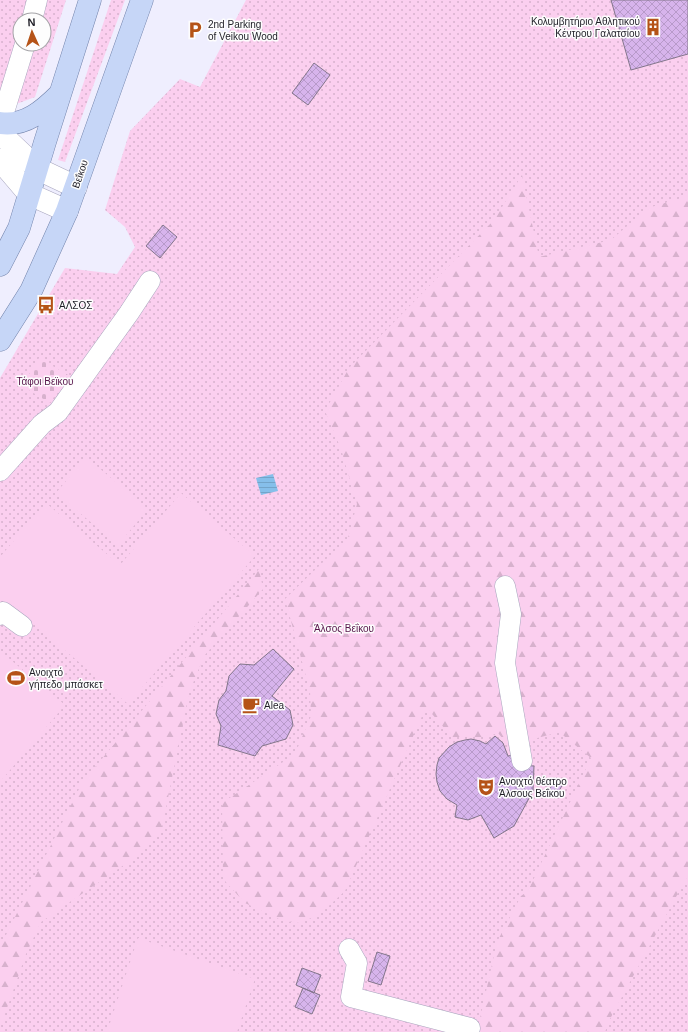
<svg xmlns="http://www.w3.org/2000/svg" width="688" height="1032" font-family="Helvetica,sans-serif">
<defs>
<pattern id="green-dots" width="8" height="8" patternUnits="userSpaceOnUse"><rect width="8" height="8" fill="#fbcfef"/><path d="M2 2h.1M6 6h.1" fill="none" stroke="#d7b1cd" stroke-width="1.8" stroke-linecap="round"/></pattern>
<pattern id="forest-firs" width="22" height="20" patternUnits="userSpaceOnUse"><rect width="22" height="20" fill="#fbcfef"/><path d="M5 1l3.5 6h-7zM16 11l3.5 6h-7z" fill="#d7b1cd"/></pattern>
<pattern id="cemetery-stones" width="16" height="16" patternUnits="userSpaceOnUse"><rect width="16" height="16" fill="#fbcfef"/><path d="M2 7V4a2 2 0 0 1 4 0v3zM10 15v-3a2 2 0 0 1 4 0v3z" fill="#d7b1cd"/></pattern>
<pattern id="water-rules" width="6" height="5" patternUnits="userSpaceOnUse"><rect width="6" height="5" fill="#86bfea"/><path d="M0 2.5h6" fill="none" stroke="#73a4c9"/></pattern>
<pattern id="building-cross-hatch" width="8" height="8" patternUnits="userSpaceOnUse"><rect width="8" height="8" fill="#d7b4ec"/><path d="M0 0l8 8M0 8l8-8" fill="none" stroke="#b89aca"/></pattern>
</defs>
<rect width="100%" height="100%" fill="#efeefe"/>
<!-- green -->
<path fill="url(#green-dots)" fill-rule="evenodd" d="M0 0H66L35 97 19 103 0 104ZM20 20H44V44H20Z
M111 0H125L65 162 58 160Z
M246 0H688V1032H0V378L65 268 117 274 135 247 125 227 105 210 130 131 180 79 200 87Z"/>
<!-- forest -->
<path fill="url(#forest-firs)" d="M522 175 539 257 611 240 648 208 688 196V877L683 884 610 1019 605 1032H477L497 942 521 896 528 891 591 758 559 732 509 746 498 733 486 737H452L426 707 345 891 320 914 300 923 283 921 245 903 223 879 222 803 295 754 311 716 310 691 285 599 348 538 357 504 341 449 325 411 349 368 494 220Z
M259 569 263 589 204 656 189 693 162 828 137 856 41 922 26 954 0 1028V947L82 783Z"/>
<!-- cemetery -->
<path fill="url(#cemetery-stones)" d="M39 358 68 375 50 403 22 386Z"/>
<!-- pitch -->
<path fill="#fbcfef" d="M86 457 148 509 118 545 56 493Z
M181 493 255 556 128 704 0 595V557L46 503 120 565Z
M0 651 65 705 0 782Z
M138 938 255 979 237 1032H107Z"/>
<!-- water -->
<path fill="url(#water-rules)" d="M273 474 278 491 261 495 256 478Z"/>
<!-- building -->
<path fill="url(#building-cross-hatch)" stroke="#83768b" d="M611 0H688V54L631 70Z
M314 63 330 75 308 105 292 93Z
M163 225 177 237 160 258 146 246Z
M273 649 294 669 272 696 290 710 293 725 286 739 262 746 255 756 218 745 221 726 216 714 219 700 226 691 229 676 240 664 254 665Z
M495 736 503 743 508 756 514 755 517 765 534 766 533 791 514 826 494 838 481 815 468 820 455 817 457 805 447 799 440 791 437 782 436 774 437 765 439 758 449 747 457 742 465 740 471 739 480 741 486 744Z
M556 778 564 782 555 798 547 794Z
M377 952 390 956 381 985 368 981Z
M302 968 321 975 314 993 296 985Z
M303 988 320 995 312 1014 295 1007Z"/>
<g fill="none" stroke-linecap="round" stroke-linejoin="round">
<!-- street casing -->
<g stroke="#a8a6be" stroke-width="21">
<path id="street" d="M32 20 37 0
M5 109 25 44
M0 471 42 424 58 412 129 313 150 281
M505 586 511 614 505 663 522 761
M0 615 3 612 22 626
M349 949 357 963 351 997 470 1028"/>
</g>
<!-- secondary casing -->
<g stroke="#a8a6be" stroke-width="23">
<path id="secondary" d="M0 133 38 169 76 187
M0 160 29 194 67 211"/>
</g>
<!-- primary casing -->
<g stroke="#7283ab" stroke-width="23">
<path id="primary" d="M0 123C25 127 44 110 60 94
M0 265 19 228 45 142 90 0
M0 340 31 291 67 211 142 0"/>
</g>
<!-- street -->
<use href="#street" stroke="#fff" stroke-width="20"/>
<!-- secondary -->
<use href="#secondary" stroke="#fff" stroke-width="22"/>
<!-- primary -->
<use href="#primary" stroke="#c6d6f7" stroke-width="22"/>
</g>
<!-- icons -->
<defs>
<g id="building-bare" transform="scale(1.38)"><path d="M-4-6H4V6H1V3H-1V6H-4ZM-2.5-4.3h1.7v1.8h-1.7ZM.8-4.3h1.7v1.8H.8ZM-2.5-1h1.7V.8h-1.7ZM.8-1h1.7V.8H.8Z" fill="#b55317" stroke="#fdfdfd" stroke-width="2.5" paint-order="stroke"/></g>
<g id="parking-bare" transform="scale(1.38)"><path d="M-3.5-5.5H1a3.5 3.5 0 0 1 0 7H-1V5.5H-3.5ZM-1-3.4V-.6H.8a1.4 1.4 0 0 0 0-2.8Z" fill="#b55317" stroke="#fdfdfd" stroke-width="2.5" paint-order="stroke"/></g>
<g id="bus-bare" transform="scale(1.38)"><path d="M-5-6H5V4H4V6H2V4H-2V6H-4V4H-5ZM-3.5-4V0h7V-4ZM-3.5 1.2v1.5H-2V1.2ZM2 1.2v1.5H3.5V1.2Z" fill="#b55317" stroke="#fdfdfd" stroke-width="2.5" paint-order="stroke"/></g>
<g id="stadium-bare" transform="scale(1.38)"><path d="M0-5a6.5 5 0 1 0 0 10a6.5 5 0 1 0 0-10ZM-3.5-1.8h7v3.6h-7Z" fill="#b55317" stroke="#fdfdfd" stroke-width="2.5" paint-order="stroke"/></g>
<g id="cafe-bare" transform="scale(1.38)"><path d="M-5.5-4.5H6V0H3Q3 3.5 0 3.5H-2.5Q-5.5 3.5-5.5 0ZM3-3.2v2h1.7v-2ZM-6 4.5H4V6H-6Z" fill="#b55317" stroke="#fdfdfd" stroke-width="2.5" paint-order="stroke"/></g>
<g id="theatre-bare" transform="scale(1.38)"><path d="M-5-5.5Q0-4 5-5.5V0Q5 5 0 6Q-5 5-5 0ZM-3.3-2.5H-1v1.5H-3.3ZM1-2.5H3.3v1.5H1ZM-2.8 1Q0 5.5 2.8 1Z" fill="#b55317" stroke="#fdfdfd" stroke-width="2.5" paint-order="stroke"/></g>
</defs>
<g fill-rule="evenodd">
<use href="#building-bare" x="653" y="27"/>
<use href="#parking-bare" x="195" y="30"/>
<use href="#bus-bare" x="46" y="305"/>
<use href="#stadium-bare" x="16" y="678"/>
<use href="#cafe-bare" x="251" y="705"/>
<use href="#theatre-bare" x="486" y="787"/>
</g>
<g text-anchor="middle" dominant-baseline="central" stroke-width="3" stroke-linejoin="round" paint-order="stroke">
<!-- poi labels -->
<g font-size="10" fill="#1e1d26" stroke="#fdfdfd" text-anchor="start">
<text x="640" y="21" text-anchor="end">Κολυμβητήριο Αθλητικού<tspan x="640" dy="12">Κέντρου Γαλατσίου</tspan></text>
<text x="208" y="24">2nd Parking<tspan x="208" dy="12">of Veikou Wood</tspan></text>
<text x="59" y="305">ΑΛΣΟΣ</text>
<text x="29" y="672">Ανοιχτό<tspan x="29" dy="12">γήπεδο μπάσκετ</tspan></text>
<text x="264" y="705">Alea</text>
<text x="499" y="781">Ανοιχτό θέατρο<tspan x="499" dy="12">Άλσους Βεΐκου</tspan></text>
</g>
<!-- street labels -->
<g font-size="10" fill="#1e1d26" stroke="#fdfdfd">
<text transform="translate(80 174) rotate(-71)">Βεΐκου</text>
</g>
<!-- park labels -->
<g font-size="10" fill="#57154b" stroke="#fdfdfd">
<text x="45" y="381">Τάφοι Βεϊκου</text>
<text x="344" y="628">Άλσος Βεΐκου</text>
</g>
</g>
<!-- north arrow -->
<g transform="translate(32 32) rotate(357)"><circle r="19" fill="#fdfdfd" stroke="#a4a3a7"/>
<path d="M0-3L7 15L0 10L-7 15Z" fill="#b55317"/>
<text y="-6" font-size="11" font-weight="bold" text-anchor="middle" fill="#1e1d26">N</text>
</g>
</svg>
